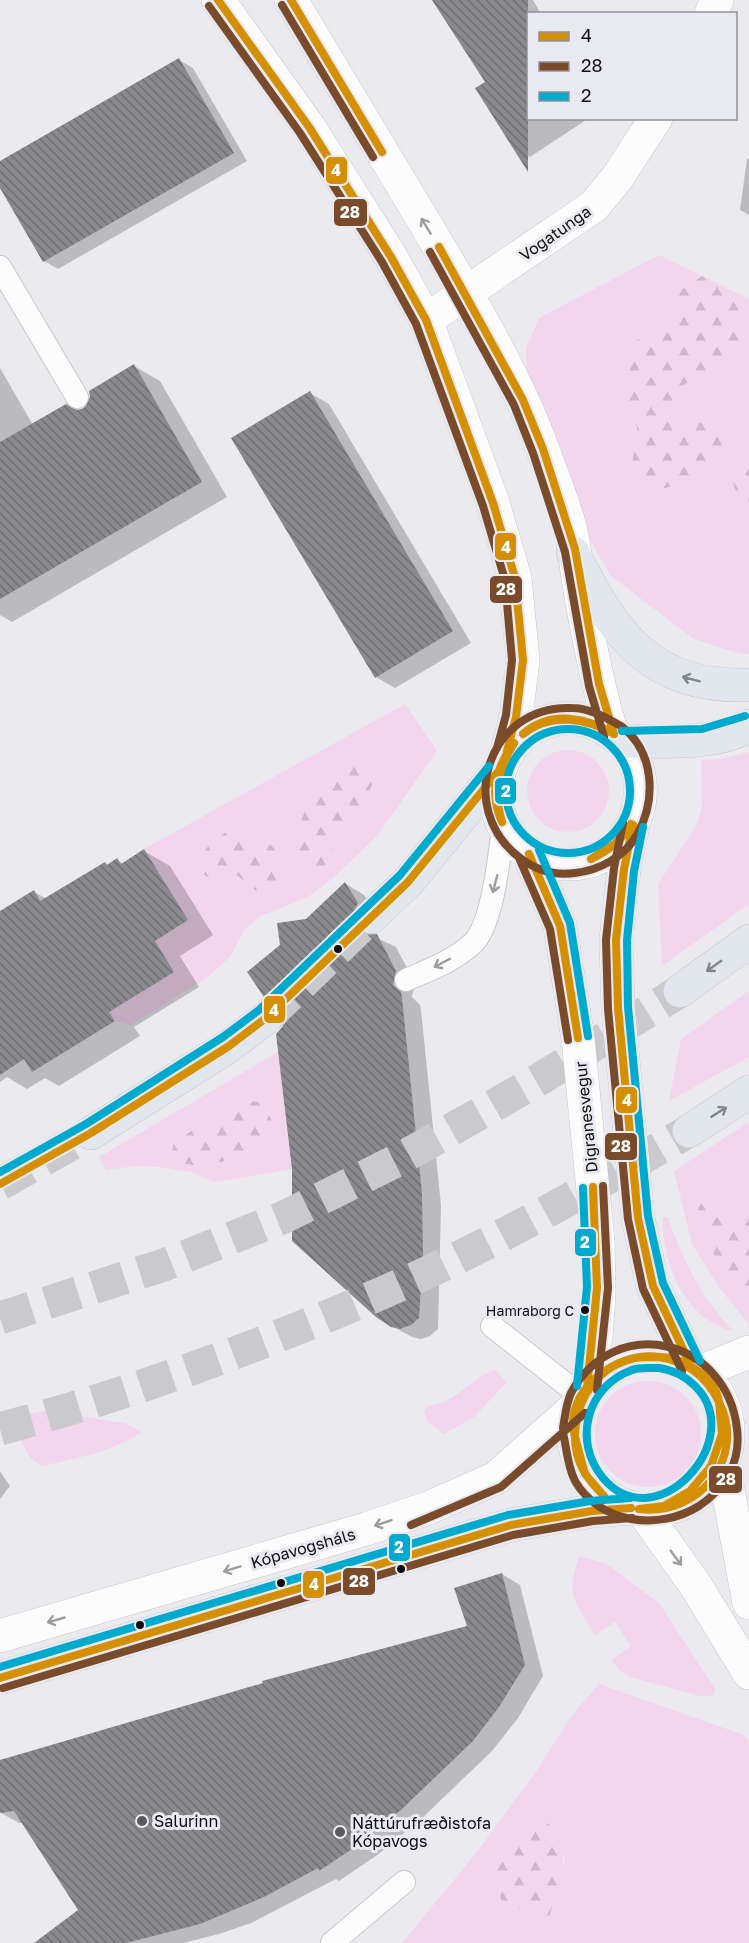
<svg xmlns="http://www.w3.org/2000/svg" width="749" height="1943" font-family="'Golos Text',sans-serif">
<defs>
<pattern id="forest-firs" width="22" height="20" patternUnits="userSpaceOnUse" patternTransform="scale(1.5)"><rect width="22" height="20" fill="#f3d6ee"/><path d="M5 1l3.5 6h-7zM16 11l3.5 6h-7z" fill="#cfb6cb"/></pattern>
<pattern id="building-back-hatch" width="6" height="6" patternUnits="userSpaceOnUse" patternTransform="scale(1.5)"><rect width="6" height="6" fill="#8a898d"/><path d="M-1 5l2 2M0 0l6 6M5-1l2 2" fill="none" stroke="#6f6e72"/></pattern>
</defs>
<rect width="100%" height="100%" fill="#eaeaef"/>
<!-- grass -->
<path fill="#f3d6ee" fill-rule="evenodd" d="M659 255 749 299V654H741L694 639 611 576 590 540 555 441 527 383 526 348 539 318Z
M405 704 437 751 377 836 332 879 308 897 261 916 245 929 230 957 209 976 131 1025 115 1021 109 1012 173 972 155 941 188 920 144 849Z
M527 791a41 41 0 1 1 82 0a41 41 0 1 1-82 0Z
M749 752V904L662 966 658 884 696 826 702 807 701 760 721 759Z
M749 991V1057L669 1101 681 1039Z
M278 1052 292 1169 215 1182 191 1172 160 1167 136 1166 106 1170 99 1157Z
M749 1122V1324L721 1290 692 1244 674 1171Z
M663 1217H668C682 1260 702 1298 733 1331 684 1319 662 1263 663 1217Z
M495 1370 507 1382 474 1417 444 1434 427 1421 424 1411 428 1406C459 1402 468 1379 495 1370Z
M595 1434a53 53 0 1 1 106 0a53 53 0 1 1-106 0Z
M49 1410 127 1424 142 1432C111 1452 78 1458 42 1466L30 1458 12 1424 28 1414Z
M580 1556 607 1564 659 1603 715 1689 713 1695 704 1697 630 1677 619 1670 611 1660 631 1646 615 1622 595 1635C575 1600 564 1596 580 1556Z
M599 1684 744 1735 749 1742V1943H402L477 1852 535 1773 572 1715ZM531 1823 565 1858 548 1920 519 1838Z"/>
<!-- forest -->
<path fill="url(#forest-firs)" d="M702 276 733 291 748 309 743 339 719 365 678 388 672 408 683 424 708 422 724 435C724 441 724 450 721 454 708 474 676 486 655 491L636 478 633 458 639 434 624 388 626 362 637 340 676 309 680 291Z
M749 451V502L735 489 730 467Z
M363 756 375 773C370 799 357 815 336 831 334 851 333 865 311 872L299 860 296 833 315 787 346 760Z
M230 829H246L257 844 271 845 282 859 286 881 280 891 267 895 253 889 237 875C217 879 203 885 197 860L210 844Z
M254 1101 265 1105 275 1128 271 1142C236 1156 210 1174 172 1160L173 1145 191 1131Z
M712 1200C723 1213 731 1224 749 1216V1291C715 1266 709 1249 698 1209L702 1202Z
M545 1819C576 1855 560 1880 548 1920L501 1900 497 1877 499 1858 531 1822Z"/>
<!-- shadow -->
<path fill="#0003" d="M434 0H533L541 14H528V118H589L530 157 516 149 487 82Z
M179 60 193 68 247 161 58 269 44 261 0 185V162Z
M747 159H749V215L740 210Z
M134 366 160 381 227 497 12 622 0 615V368L33 425 85 410Z
M310 393 329 404 471 643 395 688 376 677Z
M144 851 170 866 213 935 180 956 199 987 134 1027 140 1036 59 1086 45 1078 27 1089 7 1077 0 1082V913L34 892 47 899 105 863 108 865 117 860 124 864Z
M346 884 364 895 377 915 372 924 373 936 396 947 415 983 412 997 420 1005 421 1010 441 1205 438 1329 430 1336 421 1339 412 1337 392 1326 294 1169 284 1026 286 1015 283 1008 267 999 282 945Z
M0 1471 10 1486 0 1499Z
M502 1574 520 1585 543 1676 518 1718 492 1751 420 1820 380 1853 339 1881 336 1879 251 1923 219 1934 183 1943H36L80 1910 24 1823H19L1 1813 0 1761 469 1627Z"/>
<!-- building -->
<path fill="url(#building-back-hatch)" d="M432 0H528V172L475 88 485 82Z
M179 58 234 153 43 262 0 188V161Z
M134 364 202 482 0 599V442L66 404 77 410 84 408 90 397 89 391Z
M310 391 453 631 375 678 231 438Z
M144 849 188 920 155 941 174 972 109 1012 115 1021 32 1072 24 1059 0 1075V911L34 890 40 901 105 862 107 865 117 858 121 864Z
M345 882 358 903 353 912V922L357 929 365 935 377 934 396 971 393 985 401 992 402 998 422 1193 423 1256 419 1318 411 1325 400 1329 391 1327 376 1317 292 1241V1169L276 1034 283 1026 284 1015 281 1006 266 1000 247 972 280 945 277 923 306 919Z
M502 1573 525 1665 499 1707 473 1741 402 1809 361 1843 319 1871 318 1868 264 1897 200 1924 126 1943H34L78 1910 14 1811 0 1813V1760L263 1683 262 1681 467 1626 454 1588Z"/>
<g fill="none" stroke-linecap="round" stroke-linejoin="round">
<!-- primary-tunnel -->
<path stroke="#c9c9ce" stroke-width="33" stroke-dasharray="33 16" stroke-linecap="butt" d="M266 1018 371 917
M0 1184 91 1133
M0 1318 164 1265 284 1217 400 1159 540 1079 680 991
M0 1429C125 1395 248 1351 368 1299 479 1252 584 1192 689 1131"/>
<!-- service casing -->
<g stroke="#c8c8cc" stroke-width="24">
<path id="service" d="M0 267 77 397
M406 980C429 970 456 960 474 942 493 922 500 853 503 826
M492 1326 582 1397
M332 1943 404 1882"/>
</g>
<!-- minor casing -->
<g stroke="#c8c8cc" stroke-width="34">
<path id="minor" d="M711 14 717 0
M426 320 594 206 617 178 656 118"/>
</g>
<!-- tertiary casing -->
<g stroke="#c8c8cc" stroke-width="34">
<path id="tertiary" d="M218 0 309 127 391 257 426 320 493 503 515 578 523 660 516 717 507 751
M291 0C337 77 383 153 429 230 471 301 515 373 543 450 552 475 572 523 574 548 579 592 589 641 599 685 603 700 606 721 614 734 619 741 627 745 631 753 651 790 638 838 600 857 578 868 547 866 527 852 469 811 498 722 567 718 584 717 600 726 614 734
M633 825 624 869 616 940 618 1008 638 1218 653 1286 691 1366
M529 854 560 926 578 1039 598 1241 599 1293 596 1337 587 1388
M574 1433a77 77 0 1 1 154 0a77 77 0 1 1-154 0Z
M700 1372 749 1352
M723 1463 749 1603
M642 1510 696 1586 749 1673
M0 1636 366 1529 428 1508 496 1478 578 1405
M0 1678 511 1525 592 1511 631 1508"/>
</g>
<!-- primary casing -->
<g stroke="#c8c8ca" stroke-width="34">
<path id="primary" d="M573 553C614 634 649 688 749 685
M622 741C663 741 712 746 749 726
M371 917 408 882 497 773
M680 991 749 941
M689 1131 749 1092
M91 1133 229 1046 266 1018"/>
</g>
<!-- service -->
<use href="#service" stroke="#fcfcfd" stroke-width="22"/>
<!-- minor -->
<use href="#minor" stroke="#fcfcfd" stroke-width="33"/>
<!-- tertiary -->
<use href="#tertiary" stroke="#fcfcfd" stroke-width="33"/>
<!-- primary -->
<use href="#primary" stroke="#e2e7ee" stroke-width="33"/>
<!-- bus-1 casing -->
<g stroke="#e8e9f1" stroke-width="12">
<path id="bus-1" d="M218 0 309 127 391 257 426 320 493 503 515 578 523 660 516 717 507 751
M291 0 382 152
M439 247 523 400 543 449 575 549 599 684 614 734
M523 734C550 710 587 717 614 734
M523 734C551 712 586 718 614 734
M502 822C489 794 496 767 514 743
M502 822C493 792 498 770 514 743
M633 825 624 869 616 940 618 1008 638 1218 653 1286 691 1366
M529 854 560 926 578 1038
M591 859 615 844 631 824
M591 859C609 851 622 841 631 824
M0 1184 91 1133 229 1046 266 1018 408 882 497 773
M659 1357C686 1361 707 1377 719 1402
M659 1357C682 1356 716 1377 719 1402
M587 1388 597 1288 593 1187
M575 1437 585 1474 604 1496
M575 1437C575 1463 587 1479 604 1496
M575 1437C562 1390 618 1351 659 1357
M575 1437C575 1403 595 1368 631 1359 639 1356 651 1358 659 1357
M639 1509C699 1517 747 1457 719 1402
M639 1509 664 1506 690 1491 711 1466 722 1434 719 1402
M0 1678 511 1525 592 1511 631 1508"/>
</g>
<!-- bus-2 casing -->
<g stroke="#e8e9f1" stroke-width="12">
<path id="bus-2" d="M282 5 373 157
M209 6 300 133 382 262 416 324 483 506 505 580 512 660 506 715 497 748
M430 252 514 405 533 453 565 552 589 686 604 737
M619 725C605 717 589 708 572 708 489 704 454 808 520 858 536 870 554 876 575 873 600 870 625 857 638 833 656 799 655 752 621 726
M623 823 614 868 606 940 608 1009 628 1219 643 1289 682 1371
M519 858 550 929 568 1040
M597 1390 608 1288 603 1186
M563 1428C565 1417 566 1404 571 1393 615 1312 727 1338 737 1429 741 1461 726 1488 699 1506 659 1531 600 1524 575 1481 567 1465 567 1449 563 1433
M411 1525 501 1487 585 1413
M3 1688 513 1535 593 1521 632 1518"/>
</g>
<!-- bus-3 casing -->
<g stroke="#e8e9f1" stroke-width="12">
<path id="bus-3" d="M506 791a62 62 0 1 1 124 0a62 62 0 1 1-124 0Z
M622 731 702 729 745 716
M643 827 634 871 627 940 628 1007 648 1216 663 1283 700 1361
M539 850 570 923 588 1036
M0 1172 86 1124 223 1037 259 1010 400 875 489 766
M659 1368C673 1370 685 1376 695 1386 749 1439 656 1541 603 1478 572 1441 587 1386 632 1370 639 1367 650 1368 659 1368Z
M577 1386 587 1287 583 1188
M0 1667 508 1515 590 1501 630 1498"/>
</g>
<!-- bus-1 -->
<use href="#bus-1" stroke="#d48f03" stroke-width="8"/>
<!-- bus-2 -->
<use href="#bus-2" stroke="#7a4b2a" stroke-width="8"/>
<!-- bus-3 -->
<use href="#bus-3" stroke="#00a9ce" stroke-width="8"/>
</g>
<!-- one-way arrows -->
<defs><path id="oneway-shaft" d="M-6 0H5M1.5-3L5.5 0L1.5 3" fill="none" stroke-width="1.6" stroke-linecap="round" stroke-linejoin="round" transform="scale(1.5)"/></defs>
<g stroke="#9d9d9f">
<use href="#oneway-shaft" transform="translate(426 226) rotate(-121)"/>
<use href="#oneway-shaft" transform="translate(495 884) rotate(104)"/>
<use href="#oneway-shaft" transform="translate(442 963) rotate(152)"/>
<use href="#oneway-shaft" transform="translate(383 1523) rotate(161)"/>
<use href="#oneway-shaft" transform="translate(676 1558) rotate(54)"/>
<use href="#oneway-shaft" transform="translate(232 1569) rotate(163)"/>
<use href="#oneway-shaft" transform="translate(56 1620) rotate(164)"/>
</g>
<g stroke="#83858b">
<use href="#oneway-shaft" transform="translate(691 679) rotate(-165)"/>
<use href="#oneway-shaft" transform="translate(714 966) rotate(145)"/>
<use href="#oneway-shaft" transform="translate(719 1112) rotate(-32)"/>
</g>
<!-- markers -->
<g fill="#0e0e11" stroke="#e8e9f1" stroke-width="2">
<circle cx="338" cy="949" r="5"/>
<circle cx="585" cy="1310" r="5"/>
<circle cx="401" cy="1569" r="5"/>
<circle cx="281" cy="1583" r="5"/>
<circle cx="140" cy="1625" r="5"/>
</g>
<g fill="#5b5b5f" stroke="#e8e9f1" stroke-width="2">
<circle cx="142" cy="1821" r="6"/>
<circle cx="340" cy="1832" r="6"/>
</g>
<g text-anchor="middle" dominant-baseline="central" stroke-width="6" stroke-linejoin="round" paint-order="stroke">
<!-- bus labels -->
<g font-size="14" fill="#0e0e11" stroke="#e8e9f1" text-anchor="end">
<text x="574" y="1310">Hamraborg C</text>
</g>
<!-- street labels -->
<g font-size="16" fill="#0e0e11" stroke="#e8e9f1">
<text transform="translate(555 233) rotate(-35)">Vogatunga</text>
<text transform="translate(586 1117) rotate(-96)">Digranesvegur</text>
<text transform="translate(303 1548) rotate(-16)">Kópavogsháls</text>
</g>
<!-- poi labels -->
<g font-size="16" fill="#0e0e11" stroke="#e8e9f1" text-anchor="start">
<text x="154" y="1821">Salurinn</text>
<text x="352" y="1823">Náttúrufræðistofa<tspan x="352" dy="18">Kópavogs</tspan></text>
</g>
</g>
<g stroke="#e8e9f1" stroke-width="2">
<rect x="325" y="156" width="23" height="29" rx="6" fill="#d48f03"/>
<rect x="333" y="198" width="35" height="29" rx="6" fill="#7a4b2a"/>
<rect x="494" y="532" width="23" height="29" rx="6" fill="#d48f03"/>
<rect x="489" y="575" width="34" height="29" rx="6" fill="#7a4b2a"/>
<rect x="494" y="777" width="23" height="28" rx="6" fill="#00a9ce"/>
<rect x="263" y="995" width="23" height="29" rx="6" fill="#d48f03"/>
<rect x="615" y="1086" width="23" height="28" rx="6" fill="#d48f03"/>
<rect x="604" y="1132" width="34" height="29" rx="6" fill="#7a4b2a"/>
<rect x="574" y="1228" width="23" height="29" rx="6" fill="#00a9ce"/>
<rect x="708" y="1465" width="35" height="29" rx="6" fill="#7a4b2a"/>
<rect x="388" y="1533" width="23" height="29" rx="6" fill="#00a9ce"/>
<rect x="342" y="1567" width="34" height="29" rx="6" fill="#7a4b2a"/>
<rect x="302" y="1570" width="23" height="29" rx="6" fill="#d48f03"/>
</g>
<g font-size="16" text-anchor="middle" font-weight="bold" fill="#fff">
<text x="336" y="176">4</text>
<text x="350" y="218">28</text>
<text x="506" y="553">4</text>
<text x="506" y="595">28</text>
<text x="506" y="797">2</text>
<text x="274" y="1016">4</text>
<text x="627" y="1106">4</text>
<text x="621" y="1152">28</text>
<text x="585" y="1248">2</text>
<text x="726" y="1485">28</text>
<text x="399" y="1553">2</text>
<text x="359" y="1587">28</text>
<text x="314" y="1590">4</text>
</g>
<!-- legend -->
<rect x="527" y="12" width="210" height="108" fill="#e8e9f1" stroke="#919197" stroke-width="1.5"/>
<rect x="539" y="32" width="30" height="9" fill="#d48f03" stroke="#919197" stroke-width="1.5"/>
<text x="581" y="42" font-size="18" fill="#0e0e11">4</text>
<rect x="539" y="62" width="30" height="9" fill="#7a4b2a" stroke="#919197" stroke-width="1.5"/>
<text x="581" y="72" font-size="18" fill="#0e0e11">28</text>
<rect x="539" y="92" width="30" height="9" fill="#00a9ce" stroke="#919197" stroke-width="1.5"/>
<text x="581" y="102" font-size="18" fill="#0e0e11">2</text>
</svg>
